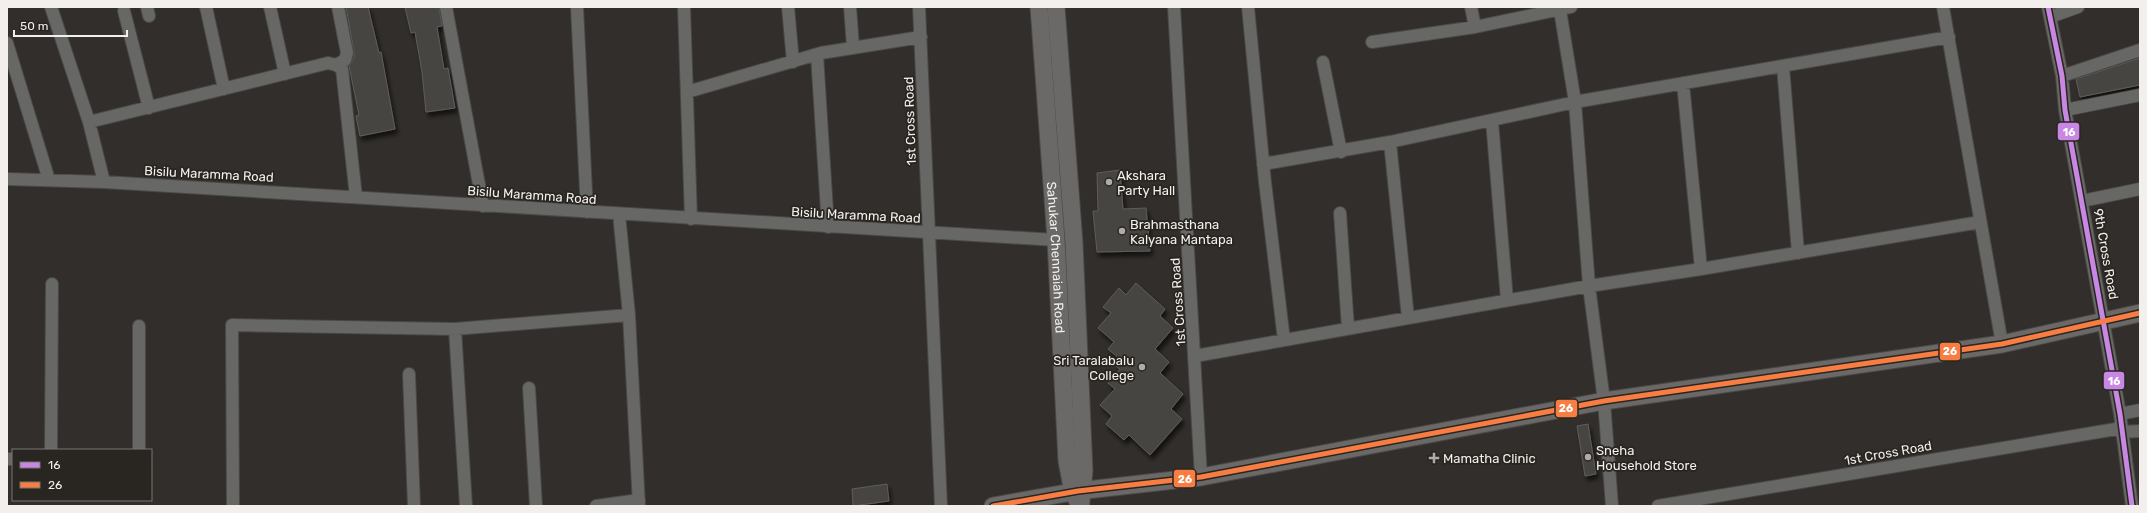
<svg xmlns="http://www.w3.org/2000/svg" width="2147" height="513" font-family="Rubik,sans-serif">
<defs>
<filter id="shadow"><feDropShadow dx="2.5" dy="4.5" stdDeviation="2" flood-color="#0009"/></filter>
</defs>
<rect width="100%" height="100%" fill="#312e2b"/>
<!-- building -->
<path fill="#474442" stroke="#5f5d5b" filter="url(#shadow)" d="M346 7H368L379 53 381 52 395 129 360 136 356 116 359 115 349 66 354 58V52Z
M405 7H439L442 26 437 27 444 69 448 68 455 108 426 112 422 72 415 32 411 33Z
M2140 58V85L2080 97 2076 79Z
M1120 170 1123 209 1146 208 1150 251 1097 252 1093 211H1098L1097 173Z
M1136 283 1165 309 1160 316 1173 328 1155 349 1169 362 1160 373 1183 394 1171 409 1182 419 1150 455 1129 435 1124 440 1106 424 1112 416 1100 405 1115 389 1108 383 1120 369 1116 366 1121 360 1108 349 1114 342 1098 328 1111 313 1103 307 1119 288 1126 295Z
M1588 424 1596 474 1585 476 1577 426Z
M887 484 889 501 853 506 852 489Z"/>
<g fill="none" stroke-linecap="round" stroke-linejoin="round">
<!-- street casing -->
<g stroke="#4b4947" stroke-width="14">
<path id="street" d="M51 7 89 122 104 182
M147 7 149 16
M206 7 224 89
M270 7 285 74
M446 7 483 206
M577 7 587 212
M684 7 691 219
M788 7 793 62
M850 7 853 47
M919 7 941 506
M1174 7 1201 477
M1248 7 1265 182 1284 340
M1471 7 1475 27
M1943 7 2002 344
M2048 7 2062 76 2065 110 2120 414 2132 506
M1560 10 1575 102 1589 286 1604 401 1612 506
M124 11 149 108
M2050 17 2078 7
M1372 42 1475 27 1571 7
M7 43 49 180
M817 55 828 227
M1323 62 1341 152
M336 65 345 60 347 53 338 7
M1783 66 1798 253
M2062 76 2140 50
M1683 83 1701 269
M687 92 821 53 921 37
M2065 110 2140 95
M1492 121 1507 300
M89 122 328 63 336 65 342 69 356 197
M1390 142 1408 318
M1263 164 1390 142 1575 102 1949 37
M7 179 104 182 1056 240
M2082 201 2140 189
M1340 213 1348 328
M619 214 629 315 639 506
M139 326V450
M455 329 466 506
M1195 356 1589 286 1701 269 1980 222
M409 374 414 506
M529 388 536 506
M2120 414 2140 410
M2122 432 2140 431
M51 450 52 284
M7 459H13
M233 506 232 325 455 329 629 315
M596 506 639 500
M1658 506 2122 428"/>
</g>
<!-- secondary casing -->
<g stroke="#4b4947" stroke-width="19">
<g id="secondary">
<path id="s1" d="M1039 7 1056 240 1067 461 1073 493 1081 506"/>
<path d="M1056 7 1074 243 1084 471 1081 502"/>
<path d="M993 506 1078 491 1201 477 1604 401 2002 344 2140 313"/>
</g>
</g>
<!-- street -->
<use href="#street" stroke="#676766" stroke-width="12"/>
<!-- secondary -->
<use href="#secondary" stroke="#6a6967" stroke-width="17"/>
<!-- bus-1 casing -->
<g stroke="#292520" stroke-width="8">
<path id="bus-1" d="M2048 7 2062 76 2065 110 2120 414 2132 506"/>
</g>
<!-- bus-2 casing -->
<g stroke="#292520" stroke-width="8">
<path id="bus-2" d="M993 506 1078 491 1201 477 1604 401 2002 344 2140 313"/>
</g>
<!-- bus-1 -->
<use href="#bus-1" stroke="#c787e3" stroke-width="5"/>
<!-- bus-2 -->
<use href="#bus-2" stroke="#f77d43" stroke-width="5"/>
</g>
<!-- markers -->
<g fill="#aeaba8" stroke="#292520" stroke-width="1.5">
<circle cx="1109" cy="182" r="4"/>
<circle cx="1122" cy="231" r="4"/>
<circle cx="1142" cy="367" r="4"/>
<circle cx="1588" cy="457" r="4"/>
<path d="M1432 452h4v4h4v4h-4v4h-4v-4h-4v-4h4z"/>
</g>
<g text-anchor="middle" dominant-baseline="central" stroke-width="3.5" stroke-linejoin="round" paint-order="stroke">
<!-- street labels -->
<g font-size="13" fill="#f2efec" stroke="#292520">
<text transform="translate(910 121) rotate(-92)">1st Cross Road</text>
<text transform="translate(209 174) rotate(3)">Bisilu Maramma Road</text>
<text transform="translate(532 195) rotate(4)">Bisilu Maramma Road</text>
<text transform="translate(856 215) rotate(3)">Bisilu Maramma Road</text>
<text transform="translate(2106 254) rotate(80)">9th Cross Road</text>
<text stroke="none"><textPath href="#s1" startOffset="251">Sahukar Chennaiah Road</textPath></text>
<text transform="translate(1178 302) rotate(-94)">1st Cross Road</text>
<text transform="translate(1888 453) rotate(-10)">1st Cross Road</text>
</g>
<!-- poi labels -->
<g font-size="13" fill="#f2efec" stroke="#292520" text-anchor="start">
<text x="1117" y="175">Akshara<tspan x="1117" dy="15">Party Hall</tspan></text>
<text x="1130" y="224">Brahmasthana<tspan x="1130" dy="15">Kalyana Mantapa</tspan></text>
<text x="1134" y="360" text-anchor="end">Sri Taralabalu<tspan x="1134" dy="15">College</tspan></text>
<text x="1596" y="450">Sneha<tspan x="1596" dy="15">Household Store</tspan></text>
<text x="1443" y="458">Mamatha Clinic</text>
</g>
</g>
<g stroke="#292520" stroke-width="1.5">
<rect x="2057" y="122" width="23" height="19" rx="4" fill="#c787e3"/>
<rect x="1939" y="342" width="22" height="19" rx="4" fill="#f77d43"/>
<rect x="2103" y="371" width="22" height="19" rx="4" fill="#c787e3"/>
<rect x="1555" y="399" width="23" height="19" rx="4" fill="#f77d43"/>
<rect x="1173" y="469" width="23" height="19" rx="4" fill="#f77d43"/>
</g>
<g font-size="11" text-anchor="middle" font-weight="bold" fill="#fff">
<text x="2069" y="136">16</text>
<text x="1950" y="355">26</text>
<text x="2114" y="385">16</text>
<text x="1566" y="412">26</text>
<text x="1185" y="483">26</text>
</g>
<!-- border -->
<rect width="2147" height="513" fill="none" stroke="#f2efec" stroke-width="16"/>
<!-- legend -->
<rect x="12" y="449" width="140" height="52" fill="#292520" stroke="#797672"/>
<rect x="20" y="462" width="20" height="6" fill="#c787e3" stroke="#797672"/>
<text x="48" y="469" font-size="12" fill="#f2efec">16</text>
<rect x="20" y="482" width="20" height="6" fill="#f77d43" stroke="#797672"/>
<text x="48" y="489" font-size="12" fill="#f2efec">26</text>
<!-- scale -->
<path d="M14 30v6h113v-6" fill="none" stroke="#f2efec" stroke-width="2"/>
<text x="20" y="30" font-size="12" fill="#f2efec" stroke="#292520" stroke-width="3" paint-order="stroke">50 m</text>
</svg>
